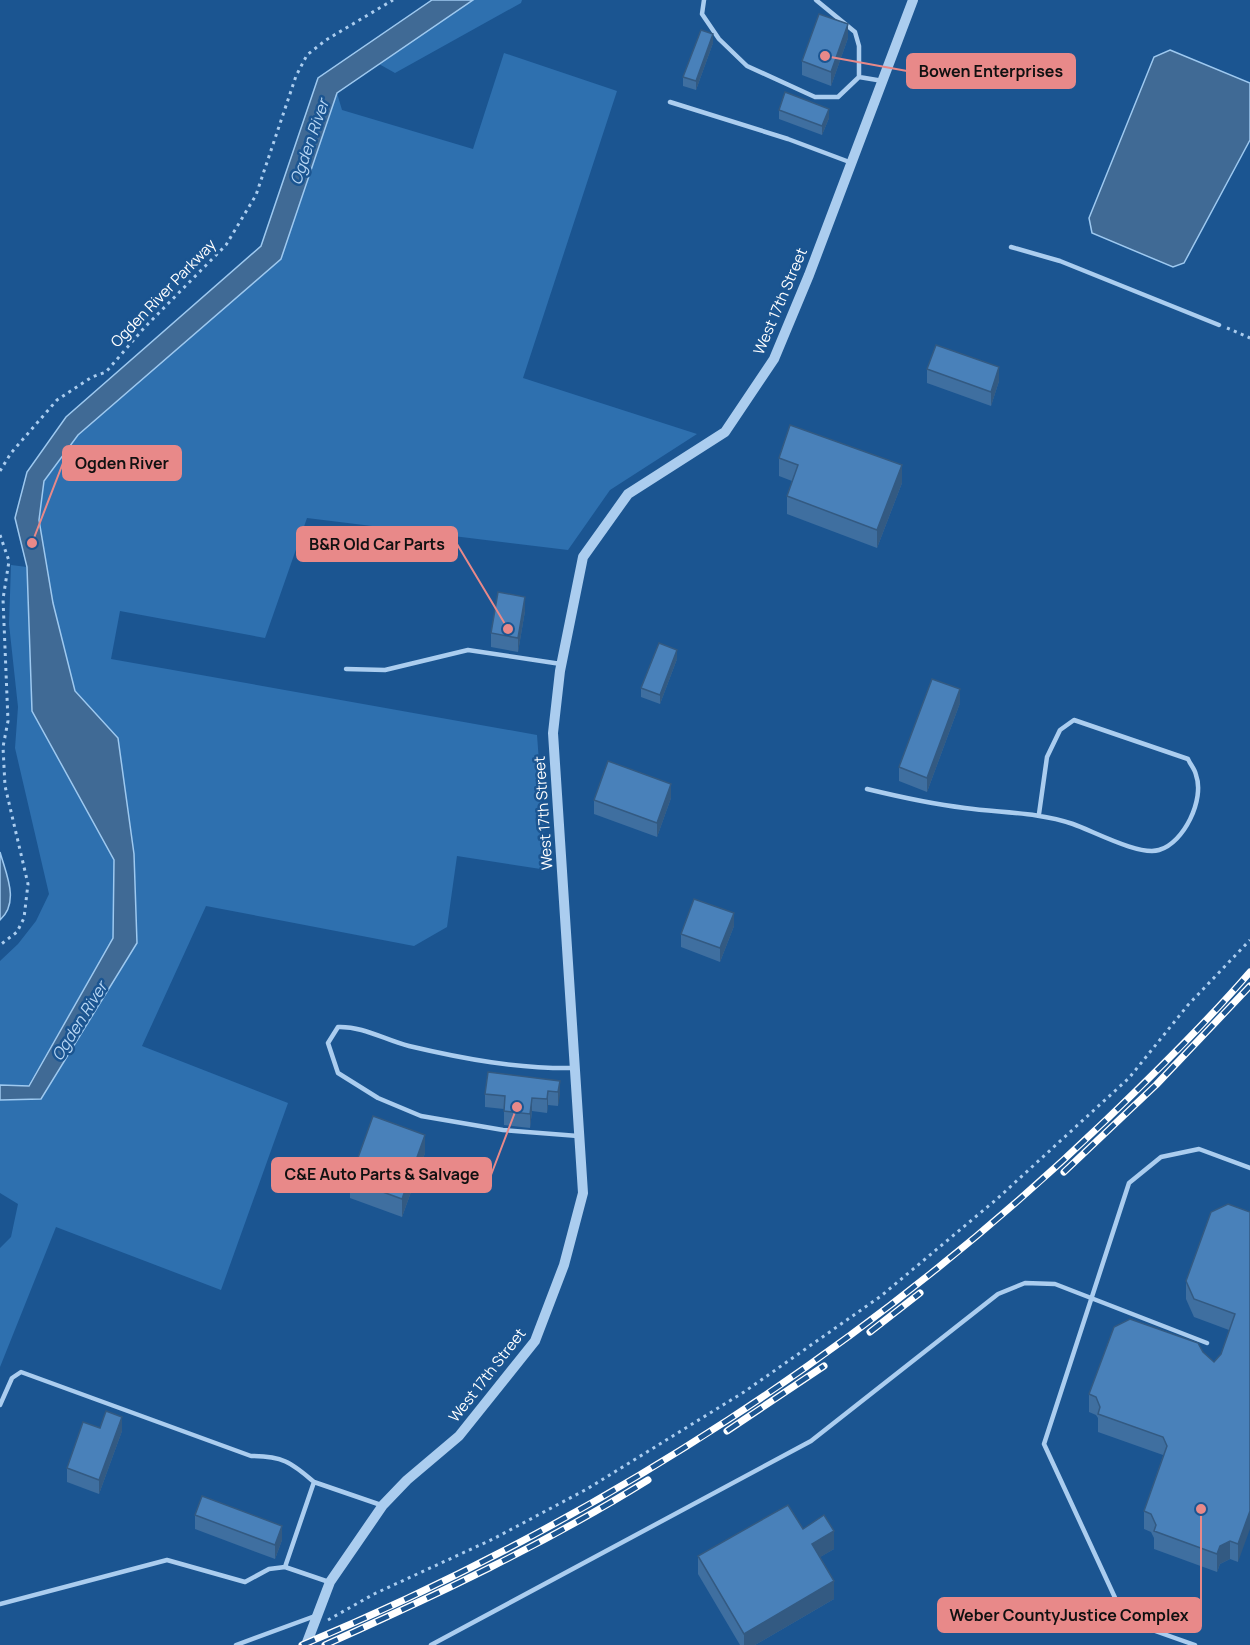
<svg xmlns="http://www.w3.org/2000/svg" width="1250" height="1645" font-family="Manrope,sans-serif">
<rect width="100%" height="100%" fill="#1b5591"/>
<!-- green -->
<path fill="#2e70af" d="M473 0H522L521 3 395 73 379 64Z
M504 53 617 91 523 378 697 434 610 490 568 550 307 518 265 638 120 611 111 659 537 735 547 870 457 856 447 927 414 946 206 906 142 1046 288 1103 221 1290 56 1227 0 1367V1248L11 1237 18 1204 0 1193V1100L41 1099 137 943 134 854 118 738 75 691 53 603 39 520 44 481 78 435 281 259 337 93 342 110 473 149Z
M11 565 27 567 32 711 114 860 113 938 28 1086 0 1085V961L18 944 36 921 49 894 15 748 18 707 9 624Z"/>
<!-- water -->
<path fill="#406a95" stroke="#9ec9f0" stroke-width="1.5" d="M432 0H473L337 93 281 259 78 435 44 481 39 520 53 603 75 691 118 738 134 854 137 943 41 1099 0 1100V1085L29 1086 113 938 114 860 32 711 27 567 15 518 27 472 66 417 261 246 318 78Z
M1170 50 1250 83V140L1184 263 1173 267 1092 233 1089 218 1154 57Z
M0 852C6 874 20 902 0 920Z"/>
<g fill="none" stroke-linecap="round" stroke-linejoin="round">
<!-- path -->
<path stroke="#abcdef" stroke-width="3" stroke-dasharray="3 4.5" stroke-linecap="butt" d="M1227 328 1250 338
M0 471 11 453 57 400 92 377 106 372 144 328 226 245 256 195 296 76 307 55 326 40 393 0
M0 535 9 561 3 599 8 721 3 747 5 786 28 884 24 918 17 932 0 945
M328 1620 374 1594 493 1539 587 1489 744 1392 881 1296 998 1198 1129 1078 1188 1005 1250 940"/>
<!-- service -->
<path stroke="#abcdef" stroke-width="4.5" d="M704 0 702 14 719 39 747 66 815 97H838L859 77V46L855 32 816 0
M859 77 883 81
M670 102 788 139 852 163
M1011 247 1060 261 1219 325
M346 669 385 670 468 650 561 664
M867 789C900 797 932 804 965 808 1002 813 1038 812 1073 824 1093 831 1139 856 1159 850 1184 843 1205 799 1196 775 1195 769 1190 764 1188 759L1074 720 1060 730 1047 757 1039 814
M575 1068C518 1069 464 1059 409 1046 385 1040 363 1026 338 1027L328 1043 338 1073 378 1098 421 1116 503 1130 578 1136
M0 1405 12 1378 21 1372 251 1456C282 1456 291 1462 314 1482
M329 1582 285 1567 314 1482 381 1505
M0 1604 167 1560 245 1582 269 1569 285 1567
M236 1645 315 1616
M431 1645 811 1441 998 1294 1025 1283 1055 1284 1207 1343
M1195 1645 1141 1626 1117 1602 1044 1444 1129 1183 1161 1157 1199 1149 1250 1168"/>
<!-- tertiary -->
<path stroke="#abcdef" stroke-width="10" d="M306 1645 330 1582 383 1505 407 1480 459 1436 535 1341 564 1265 583 1193 553 733 560 671 583 557 628 494 725 432 774 359 809 275 913 0"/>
<!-- rail casing -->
<g stroke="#fff" stroke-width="7">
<path id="rail" d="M1064 1172 1156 1085 1250 986
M870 1332 920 1293
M727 1431 824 1366
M302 1645C599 1521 874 1343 1106 1120 1156 1072 1205 1024 1250 972
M325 1645C436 1595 545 1544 648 1480"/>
</g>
<!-- rail -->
<use href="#rail" stroke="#1b5591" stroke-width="4.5" stroke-dasharray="14" stroke-linecap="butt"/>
</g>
<!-- wall -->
<path fill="#3f6fa0" d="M848 38 831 86 802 75V61Z
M713 43 696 90 683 86V77Z
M779 110 829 118 822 135 779 119Z
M927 369 999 381 991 406 927 383Z
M779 458 902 483 877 548 787 514V496L792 481 779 476Z
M525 611 518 652 491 647V633Z
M677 659 660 704 641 697V688Z
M960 703 927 792 899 781V767Z
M671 798 657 837 594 814V800Z
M734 926 720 962 681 947V934Z
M560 1081 558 1106 548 1105 547 1113 532 1111 530 1128 504 1125V1109L485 1107V1094Z
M425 1153 402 1217 350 1198V1180Z
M1250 1212 1238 1562 1230 1559 1220 1564 1217 1572 1154 1549V1538L1151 1532 1144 1529V1511L1163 1456V1455L1098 1432V1418L1096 1415 1089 1412V1394L1203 1352 1214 1362 1221 1354 1229 1330 1194 1317 1186 1299V1281Z
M100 1428 122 1431 99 1494 67 1482V1468Z
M195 1515 282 1540 275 1559 195 1529Z
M803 1529 834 1549 820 1557 834 1599 755 1645H740L698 1574V1556Z"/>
<!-- shaded-wall -->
<path fill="#335a82" d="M848 24V38L831 86V72Z
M713 34V43L696 90V81Z
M829 109V118L822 135V126Z
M999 367V381L991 406V392Z
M902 465V483L877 548V530Z
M525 597V611L518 652V638Z
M677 650V659L660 704V695Z
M960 689V703L927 792V778Z
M671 784V798L657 837V823Z
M734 913V926L720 962V948Z
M560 1081V1095L558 1106V1092Z
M548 1091V1105L547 1113V1099Z
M532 1098V1111L530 1128V1114Z
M425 1135V1153L402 1217V1199Z
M122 1417V1431L99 1494V1480Z
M1250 1511V1529L1238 1562V1544Z
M282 1526V1540L275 1559V1545Z
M834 1531V1549L812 1562V1544Z
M1230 1541V1559L1220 1564 1217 1572V1554L1220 1546Z
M834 1581V1599L755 1645H744V1634Z"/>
<!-- building -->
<path fill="#4981ba" stroke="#335a82" stroke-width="1.5" d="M819 14 848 24 831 72 802 61Z
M701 30 713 34 696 81 683 77Z
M785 92 829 109 822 126 779 110Z
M936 345 999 367 991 392 927 369Z
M790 425 902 465 877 530 787 496 798 465 779 458Z
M498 592 525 597 518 638 491 633Z
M659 643 677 650 660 695 641 688Z
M932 679 960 689 927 778 899 767Z
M608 761 671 784 657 823 594 800Z
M694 899 734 913 720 948 681 934Z
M488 1072 560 1081 558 1092 548 1091 547 1099 532 1098 530 1114 504 1111 505 1096 485 1094Z
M373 1116 425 1135 402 1199 350 1180Z
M1228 1204 1250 1212V1511L1238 1544 1230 1541 1220 1546 1217 1554 1154 1531 1156 1525 1151 1514 1144 1511 1167 1446 1163 1437 1098 1414 1100 1407 1096 1397 1089 1394 1114 1327 1130 1319 1198 1343 1203 1352 1214 1362 1221 1354 1235 1314 1194 1299 1186 1281 1211 1212Z
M106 1411 122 1417 99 1480 67 1468 83 1422 100 1428Z
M202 1496 282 1526 275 1545 195 1515Z
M788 1505 803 1529 824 1515 834 1531 812 1544 834 1581 744 1634 698 1556Z"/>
<g text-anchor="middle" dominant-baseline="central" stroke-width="5" stroke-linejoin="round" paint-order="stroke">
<!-- street labels -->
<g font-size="15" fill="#fff" stroke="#1b5591">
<text transform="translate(163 293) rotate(-46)">Ogden River Parkway</text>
<text transform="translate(780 301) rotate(-67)">West 17th Street</text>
<text transform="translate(543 813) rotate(-94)">West 17th Street</text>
<text transform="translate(487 1375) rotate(-52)">West 17th Street</text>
</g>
<!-- water labels -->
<g font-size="16" font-style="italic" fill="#b8d7f5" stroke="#1b5591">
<text transform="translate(309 142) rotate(-71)">Ogden River</text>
<text transform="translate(79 1021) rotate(-58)">Ogden River</text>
</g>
</g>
<!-- callouts -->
<path fill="none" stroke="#e88989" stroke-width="2" d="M825 56L907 71M32 543L63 463M508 629L457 544M517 1107L491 1175M1201 1509L1201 1615"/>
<g fill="#e88989" stroke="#1b5591" stroke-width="2">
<circle cx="825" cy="56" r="6"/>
<circle cx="32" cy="543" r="6"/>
<circle cx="508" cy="629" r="6"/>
<circle cx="517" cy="1107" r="6"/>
<circle cx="1201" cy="1509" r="6"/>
</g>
<g fill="#e88989" stroke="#e88989" stroke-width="2">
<rect x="907" y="54" width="168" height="34" rx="6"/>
<rect x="63" y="446" width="118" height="34" rx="6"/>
<rect x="297" y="527" width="160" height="34" rx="6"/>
<rect x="272" y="1158" width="219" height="34" rx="6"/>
<rect x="938" y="1598" width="263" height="34" rx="6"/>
</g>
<g font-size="16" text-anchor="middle" font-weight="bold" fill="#111">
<text x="991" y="77">Bowen Enterprises</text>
<text x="122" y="469">Ogden River</text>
<text x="377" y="550">B&amp;R Old Car Parts</text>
<text x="382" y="1180">C&amp;E Auto Parts &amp; Salvage</text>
<text x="1069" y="1621">Weber CountyJustice Complex</text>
</g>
</svg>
